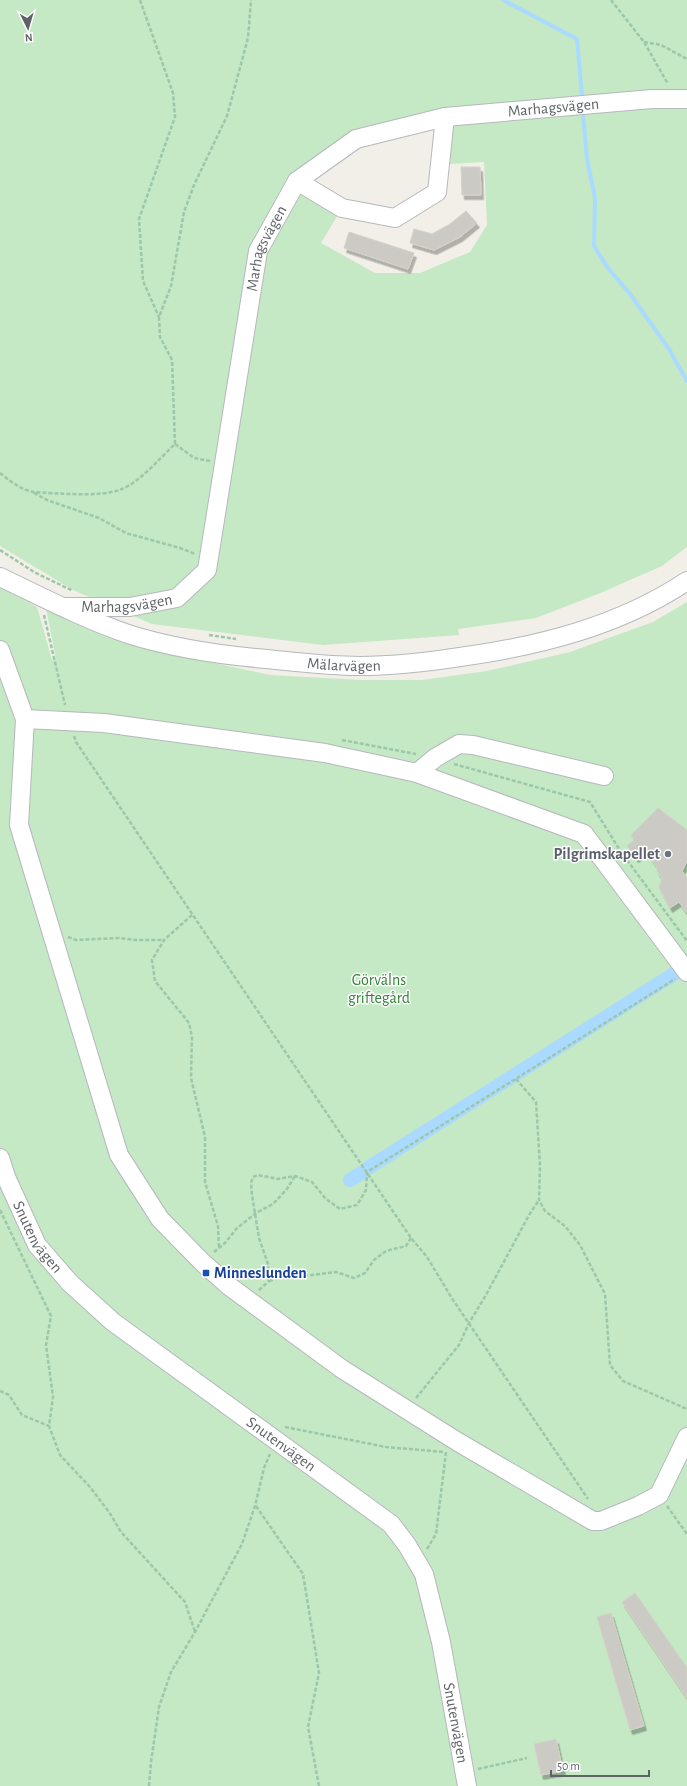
<svg xmlns="http://www.w3.org/2000/svg" width="687" height="1786" font-family="'Alegreya Sans',sans-serif">
<defs>
<filter id="shadow"><feDropShadow dx="2.5" dy="4.5" stdDeviation="0" flood-color="#0004"/></filter>
</defs>
<rect width="100%" height="100%" fill="#f1efe8"/>
<!-- green -->
<path fill="#c5e8c5" fill-rule="evenodd" d="M0 0H687V547L662 566 598 594 536 618 458 629 459 635 323 645 152 624 73 590 0 546ZM452 121 450 164 484 162 487 225 470 252 420 273H375L321 243 342 208 302 184 359 144Z
M0 587 37 607 52 660 56 659 45 603 181 656 270 675 361 680H422L487 671 570 652 653 622 687 602V1786H0V671L6 659 0 641Z"/>
<g fill="none" stroke-linecap="round" stroke-linejoin="round">
<!-- stream -->
<path stroke="#aadaff" stroke-width="4" d="M503 0 577 39 582 96
M583 114 587 159 595 198 594 246 608 268 630 294 669 349 687 381"/>
<!-- canal -->
<path stroke="#aadaff" stroke-width="14" d="M368 1168 677 972
M350 1180 363 1172"/>
</g>
<!-- building -->
<path fill="#cccac5" stroke="#d6d1c6" filter="url(#shadow)" d="M461 167H480L481 195H462Z
M466 211 477 223 460 237 434 250 410 243 414 229 432 234 450 224Z
M349 232 414 253 408 269 344 248Z
M658 808 687 830V861L682 871 687 877V913L679 902 670 908 659 887 662 878 657 871V867L646 851 636 858 627 846 634 840 631 835Z
M635 1593 687 1668V1698L622 1602Z
M611 1613 644 1726 630 1730 597 1617Z
M556 1739 563 1771 541 1775 534 1744Z"/>
<g fill="none" stroke-linecap="round" stroke-linejoin="round">
<!-- minor casing -->
<g stroke="#b5b8bc" stroke-width="20">
<g id="minor">
<path d="M297 181 342 208 395 218 437 192 445 117"/>
<path id="s1" d="M0 577C42 597 84 619 128 634 172 648 220 655 266 659 297 662 329 666 360 666 393 666 427 662 460 657 540 646 619 626 687 581"/>
<path id="s2" d="M64 607H130L177 598 207 570 258 251 297 181 356 139 445 117 652 99H687"/>
<path d="M0 650 25 719 19 825 119 1155 160 1219 202 1262 229 1286 342 1369 458 1442 593 1521H601L638 1506 659 1495 687 1437"/>
<path d="M25 719 104 723 325 753 417 773 584 834 687 972"/>
<path d="M417 773 435 758 459 744 473 745 604 776"/>
<path id="s3" d="M0 1158 6 1177 37 1245 70 1283 113 1322 391 1524 407 1545 424 1574 441 1642 467 1786"/>
</g>
</g>
<!-- path -->
<path stroke="#9cc7a9" stroke-width="2.5" stroke-dasharray="4 2" stroke-linecap="butt" d="M140 0 173 93 175 117 139 219 143 281 159 317
M611 0 644 42 668 84
M644 42 661 45 687 59
M175 444 194 458 210 461
M0 473C10 481 20 489 33 492 56 493 101 498 122 489 141 481 160 458 175 444L172 360 160 337 159 317 171 286 184 212 194 185 227 116 248 38 251 0
M34 493 47 500 99 518 126 533 180 548 195 554
M0 550 34 572 73 591
M44 615 65 705
M209 635 236 639
M74 736 76 742 411 1238 427 1257 453 1300 588 1499
M342 740 416 754
M454 764 590 802 621 852 687 941
M192 915 164 940 152 960 155 981 189 1023 192 1037 191 1078 205 1137V1182L218 1226 219 1248
M68 937 76 940 120 938 136 940H164
M516 1079 536 1102 540 1166 539 1200 545 1211 565 1226 580 1245 605 1294 610 1365 623 1381 687 1409
M0 1210 51 1316 46 1345 53 1397 49 1426 60 1455 90 1487 109 1512 121 1532 185 1602 195 1632
M214 1252 225 1243 237 1228 256 1213 273 1204 287 1189 295 1176
M269 1281 285 1276 295 1277 336 1272 354 1278 365 1273 374 1260 386 1251 406 1246 411 1238
M259 1290 269 1281 268 1264 259 1238 252 1195 251 1183 253 1177 258 1175 278 1179 295 1176 312 1182 326 1199 340 1209 357 1205 366 1190 367 1172 675 979
M0 1391 9 1395 22 1415 49 1426
M416 1398 459 1345 469 1323 486 1295 529 1215 539 1200
M285 1427 386 1447 444 1452
M256 1506 303 1574 319 1673 308 1727 319 1786
M667 1506 687 1534
M427 1549 436 1534 446 1452
M478 1769 527 1758
M149 1786 151 1762 159 1707 171 1672 195 1632 242 1544 255 1506 264 1468 270 1454"/>
<!-- minor -->
<use href="#minor" stroke="#fff" stroke-width="18"/>
</g>
<!-- markers -->
<circle fill="#6b7280" stroke="#fff" stroke-width="1.5" cx="668" cy="854" r="4"/>
<rect fill="#1a4fb4" stroke="#fff" stroke-width="1.5" x="202" y="1269" width="8" height="8" rx="2"/>
<g text-anchor="middle" dominant-baseline="central" stroke-width="3" stroke-linejoin="round" paint-order="stroke">
<!-- street labels -->
<g font-size="16" fill="#5f6368" stroke="#fff">
<text stroke="none"><textPath href="#s2" startOffset="831">Marhagsvägen</textPath></text>
<text stroke="none"><textPath href="#s2" startOffset="483">Marhagsvägen</textPath></text>
<text stroke="none"><textPath href="#s2" startOffset="63">Marhagsvägen</textPath></text>
<text stroke="none"><textPath href="#s1" startOffset="359">Mälarvägen</textPath></text>
<text stroke="none"><textPath href="#s3" startOffset="88">Snutenvägen</textPath></text>
<text stroke="none"><textPath href="#s3" startOffset="411">Snutenvägen</textPath></text>
<text stroke="none"><textPath href="#s3" startOffset="759">Snutenvägen</textPath></text>
</g>
<!-- worship labels -->
<g font-size="16" font-weight="bold" fill="#5b616d" stroke="#fff" text-anchor="end">
<text x="660" y="854">Pilgrimskapellet</text>
</g>
<!-- park labels -->
<g font-size="16" fill="#348238" stroke="#fff">
<text x="379" y="980">Görvälns<tspan x="379" dy="18">griftegård</tspan></text>
</g>
<!-- transit labels -->
<g font-size="16" font-weight="bold" fill="#164399" stroke="#fff" text-anchor="start">
<text x="214" y="1273">Minneslunden</text>
</g>
</g>
<!-- north arrow -->
<g transform="translate(28 28) rotate(175)" stroke="#ffffff" stroke-width="3" paint-order="stroke">
<path d="M0-3L7 15L0 10L-7 15Z" fill="#5f6368"/>
<text y="-6" font-size="11" font-weight="bold" text-anchor="middle" fill="#5f6368">N</text>
</g>
<!-- scale -->
<path d="M551 1770v6h98v-6" fill="none" stroke="#5f6368" stroke-width="2"/>
<text x="557" y="1770" font-size="12" fill="#5f6368" stroke="#ffffff" stroke-width="3" paint-order="stroke">50 m</text>
</svg>
